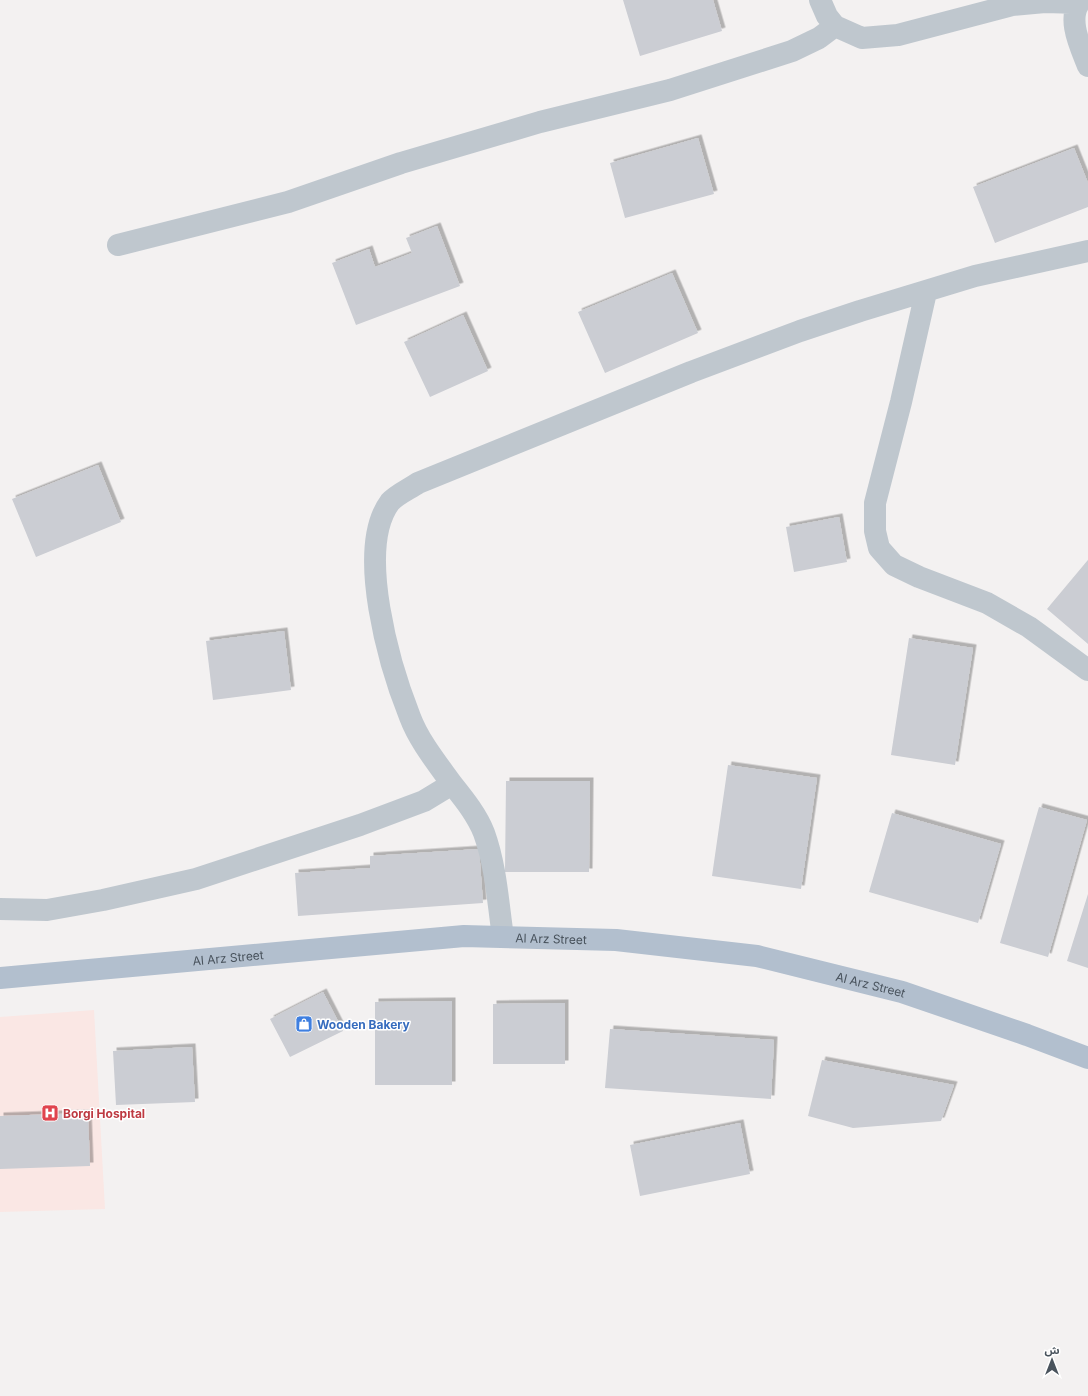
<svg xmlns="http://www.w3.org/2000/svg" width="1088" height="1396" font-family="Inter,'Noto Sans Arabic',sans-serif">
<defs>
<filter id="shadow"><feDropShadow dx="3.5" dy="-3.5" stdDeviation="0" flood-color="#0004"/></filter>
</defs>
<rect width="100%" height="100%" fill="#f3f1f1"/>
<!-- medical -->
<path fill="#fae7e4" d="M94 1010 105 1209 0 1212V1017Z"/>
<!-- building -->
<path fill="#cbcdd3" filter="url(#shadow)" d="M623 0H713L722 31 640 56Z
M698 138 714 194 625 218 610 163Z
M1074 148 1088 183V207L995 243 973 187Z
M437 226 460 286 356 325 332 263 369 249 375 267 412 253 406 238Z
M672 273 698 333 605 373 578 312Z
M463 315 488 371 430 397 404 342Z
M98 465 121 522 36 557 12 499Z
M839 517 847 562 794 572 786 527Z
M1088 560V644L1047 609Z
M284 631 291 690 213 700 206 641Z
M909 638 973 648 955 765 891 755Z
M728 765 817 778 801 889 712 876Z
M506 781H590L589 872H505Z
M1039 807 1087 820 1048 957 1000 943Z
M892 813 1001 844 978 923 869 892Z
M479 849 483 903 298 916 295 873 370 868V856Z
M1088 894V968L1067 961Z
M323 992 343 1031 290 1057 270 1019Z
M452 1001V1085H375V1002Z
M565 1003V1064H493V1004Z
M610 1029 774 1040 771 1099 605 1088Z
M192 1047 195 1102 116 1105 113 1051Z
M822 1060 954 1085 941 1121 853 1128 808 1116Z
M88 1113 90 1166 0 1169V1116Z
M740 1123 750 1174 640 1196 630 1145Z"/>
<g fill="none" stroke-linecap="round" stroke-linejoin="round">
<!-- street -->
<path stroke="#bfc7ce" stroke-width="22" d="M820 0 827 16 835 26 862 38 898 35 1012 5 1045 2 1079 3
M1082 0C1065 16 1081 48 1088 66
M118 245 288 202 401 163 540 122 670 90 792 51 819 38 835 26
M926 292 901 402 875 503V531L879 548 894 565 919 577 987 603 1029 627 1088 670
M452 784C464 799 477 815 484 833 496 866 498 903 503 937
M0 909 47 910 103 900 196 879 360 825 424 801 452 784C437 763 419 741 410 717 390 667 355 549 390 502 396 495 409 489 418 483L691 372 800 331 860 311 975 276 1088 251"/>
<!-- primary -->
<path stroke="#b2bfce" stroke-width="22" id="s1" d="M0 978 464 936 616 940 757 956 902 992 1027 1035 1088 1058"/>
</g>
<!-- icons -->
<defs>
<g id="shop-square" transform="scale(0.9)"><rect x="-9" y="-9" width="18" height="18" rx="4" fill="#3f7fe0" stroke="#fff"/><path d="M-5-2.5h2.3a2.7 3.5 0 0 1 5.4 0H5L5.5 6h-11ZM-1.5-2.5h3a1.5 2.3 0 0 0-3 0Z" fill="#fff"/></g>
<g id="hospital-square" transform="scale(0.9)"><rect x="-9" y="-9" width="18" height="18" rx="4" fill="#e0444e" stroke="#fff"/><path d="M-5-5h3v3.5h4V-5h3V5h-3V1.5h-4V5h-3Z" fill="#fff"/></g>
</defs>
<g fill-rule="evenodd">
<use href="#shop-square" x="304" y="1024"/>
<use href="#hospital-square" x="50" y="1113"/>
</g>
<g text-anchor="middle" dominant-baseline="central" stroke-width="3" stroke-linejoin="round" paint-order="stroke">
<!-- street labels -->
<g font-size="12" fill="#49535d" stroke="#fff">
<text stroke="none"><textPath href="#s1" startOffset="553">Al Arz Street</textPath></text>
<text stroke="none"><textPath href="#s1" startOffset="229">Al Arz Street</textPath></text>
<text stroke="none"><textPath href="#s1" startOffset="877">Al Arz Street</textPath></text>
</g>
<!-- shop labels -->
<g font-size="12" font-weight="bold" fill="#366cbe" stroke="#fff" text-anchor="start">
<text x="317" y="1024">Wooden Bakery</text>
</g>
<!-- health labels -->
<g font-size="12" font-weight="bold" fill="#be3a42" stroke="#fff" text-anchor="start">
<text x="63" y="1113">Borgi Hospital</text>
</g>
</g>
<!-- north arrow -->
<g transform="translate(1052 1360)" stroke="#ffffff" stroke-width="3" paint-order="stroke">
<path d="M0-3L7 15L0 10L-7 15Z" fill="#49535d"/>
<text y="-6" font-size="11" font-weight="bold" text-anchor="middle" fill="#49535d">ش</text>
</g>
</svg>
